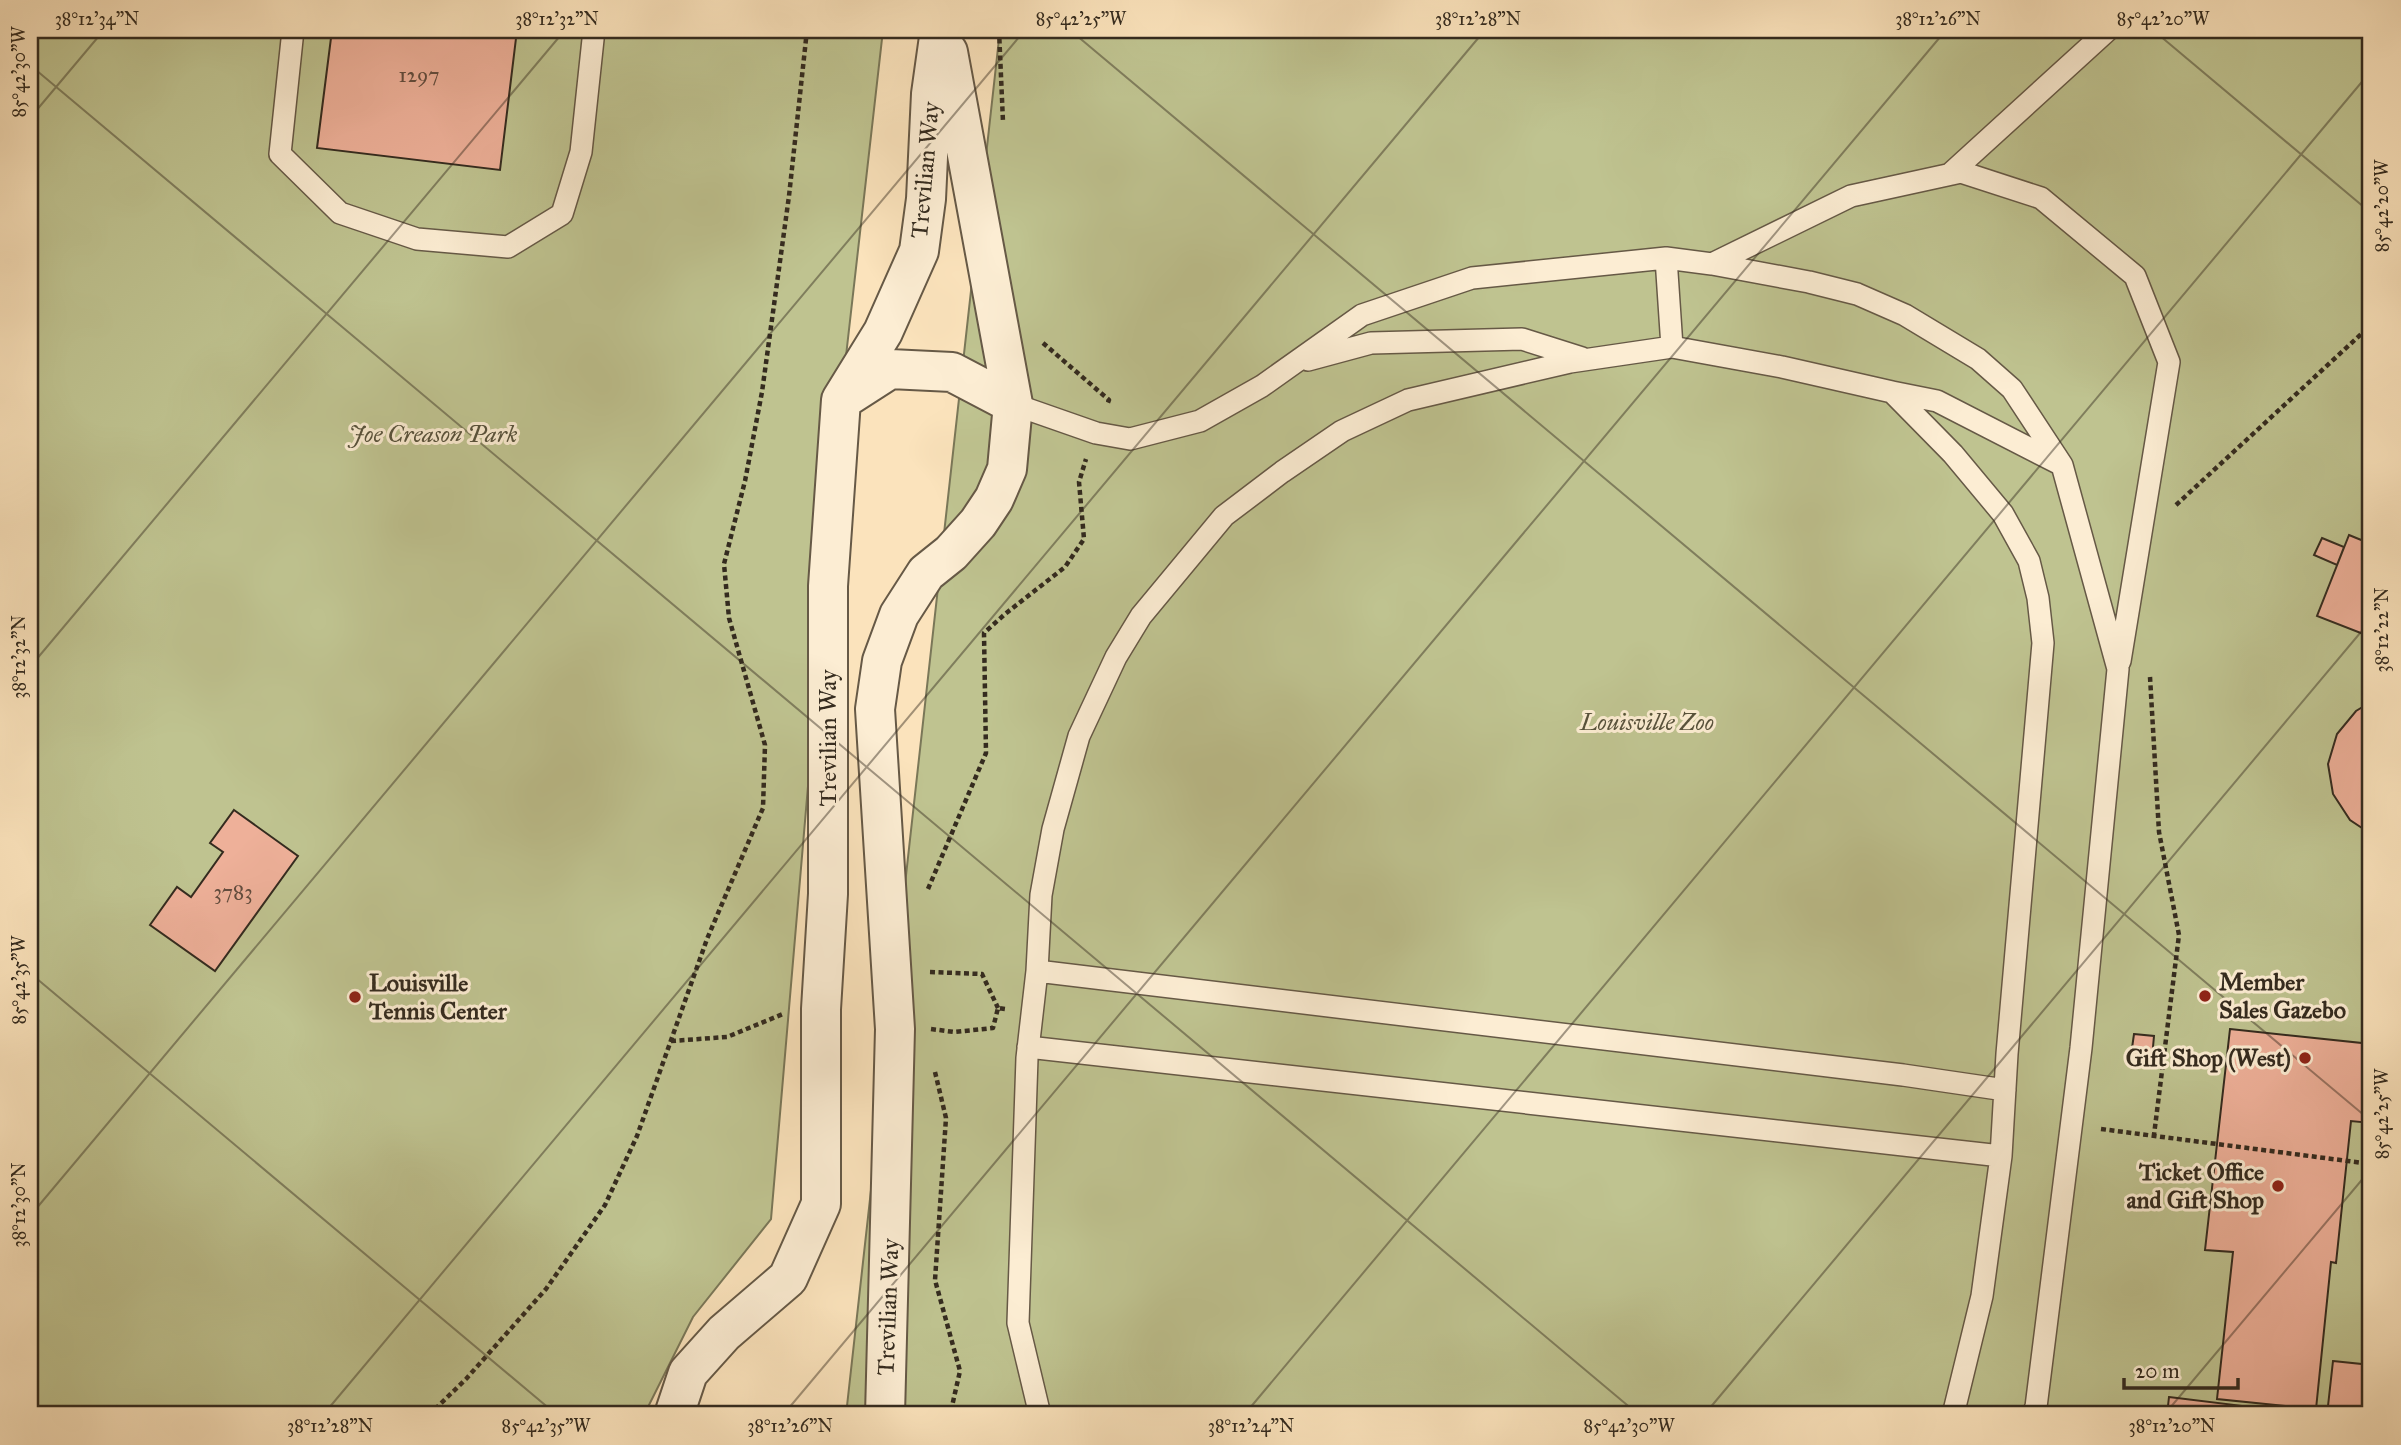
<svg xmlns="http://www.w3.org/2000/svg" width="2401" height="1445" font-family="'IM FELL Great Primer',serif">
<rect width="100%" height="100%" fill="#fbe3bc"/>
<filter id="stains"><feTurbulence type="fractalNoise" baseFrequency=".00286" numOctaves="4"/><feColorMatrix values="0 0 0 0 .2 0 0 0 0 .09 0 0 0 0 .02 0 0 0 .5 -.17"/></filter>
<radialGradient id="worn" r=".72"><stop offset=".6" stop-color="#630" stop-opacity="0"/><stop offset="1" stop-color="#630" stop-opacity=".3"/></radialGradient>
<!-- green -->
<path fill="#bfc390" stroke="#7a7758" stroke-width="2" d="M30 30H883L841 400 771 1219 693 1317 644 1415H30Z
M1000 30H2371V1415H846Z"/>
<!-- building -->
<path fill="#eeb099" stroke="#342b1f" stroke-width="2" d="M332 30H517L500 170 317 148Z
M2349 535 2371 544V637L2317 616Z
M2322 538 2344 547 2337 565 2314 555Z
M2371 702V834L2350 820 2333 794 2328 764 2337 734 2356 711Z
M234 810 298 856 215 971 150 925 177 887 191 897 223 852 210 843Z
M2230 1029 2371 1044V1123L2351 1121 2336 1263 2331 1262 2316 1409 2217 1399 2233 1252 2205 1250Z
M2134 1034 2154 1036 2152 1058 2131 1055Z
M2333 1361 2371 1365V1415H2327Z
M2169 1397 2243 1406 2242 1415H2167Z"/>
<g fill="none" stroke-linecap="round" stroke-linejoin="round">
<!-- service casing -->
<g stroke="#665946" stroke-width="24">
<path id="service" d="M293 30 280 154 340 213 417 239 508 247 562 214 581 152 594 30
M1950 174 2108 30
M1666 258 1672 347
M1712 264 1851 196 1961 172 2041 198 2135 276 2169 362 2120 661
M1308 360 1371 343 1522 339 1582 358
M1892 392 1937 401 2060 464
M1013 404 1096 433 1130 439 1200 421 1262 386 1362 315 1472 278 1666 258 1712 264 1809 282 1857 294 1905 315 1978 359 2012 389 2062 465 2118 669 2081 1048 2036 1407 2032 1415
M1037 971 1903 1075 2005 1090
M1028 1047 2001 1156
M1040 1415 1018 1323 1027 1058 1037 971 1041 895 1053 829 1079 736 1116 657 1141 616 1224 516 1282 472 1342 431 1408 400 1570 362 1672 347 1782 367 1892 392 1953 454 2003 514 2029 561 2038 598 2043 643 2007 1054 2001 1156 1982 1296 1953 1415"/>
</g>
<!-- minor casing -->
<g stroke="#665946" stroke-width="42">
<path id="minor" d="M848 396 890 369 952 372 1013 404
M674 1415 688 1373 724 1333 788 1278 821 1204V1009L828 894V586L841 400 883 332 919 251 926 199 931 94 940 30
M885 1415 895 1029 875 709 882 661 899 615 926 573 951 553 978 523 994 499 1007 469 1013 404 948 52"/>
</g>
<!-- path -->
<path stroke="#342b1f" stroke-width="4.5" stroke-dasharray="5 3.5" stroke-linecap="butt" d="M999 30 1003 122
M1043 343 1109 400 1107 405
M2176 505 2371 325
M2150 677 2159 832 2179 935 2154 1135
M928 889 986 753 984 633 1005 614 1065 567 1084 539 1079 482 1086 459
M930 972 982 974 998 1008
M931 1029 954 1032 993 1028 998 1008 1005 1009
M671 1041 727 1037 783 1014
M935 1072 946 1118 935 1280 960 1371 950 1415
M2101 1129 2371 1164
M30 1408 40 1415
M429 1415 466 1379 546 1289 605 1205 637 1136 707 939 763 808 765 745 729 618 724 564 745 481 762 392 789 196 807 30"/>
<!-- service -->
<use href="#service" stroke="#fcedd3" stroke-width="21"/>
<!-- minor -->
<use href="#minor" stroke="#fcedd3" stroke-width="38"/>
</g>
<!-- ticks -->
<path fill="none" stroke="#342b1f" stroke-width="2" stroke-opacity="0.45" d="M1070 30 2371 1121M2153 30 2371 213M30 65 1639 1415M30 118 104 30M30 667 565 30M30 973 557 1415M30 1216 1025 30M323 1415 1485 30M783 1415 1946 30M1244 1415 2371 71M1704 1415 2371 620M2164 1415 2371 1169"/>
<!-- markers -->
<g fill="#8f2418" stroke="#fcedd3" stroke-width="2.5">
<circle cx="2205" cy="996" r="7"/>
<circle cx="355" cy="997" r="7"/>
<circle cx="2305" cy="1058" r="7"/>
<circle cx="2278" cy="1186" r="7"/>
</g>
<g text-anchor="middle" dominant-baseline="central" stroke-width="6" stroke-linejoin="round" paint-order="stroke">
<!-- number labels -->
<g font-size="21" fill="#624c3e">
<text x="419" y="75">1297</text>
<text x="233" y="892">3783</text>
</g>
<!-- street labels -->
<g font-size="24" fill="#342b1f" stroke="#fcedd3">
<text transform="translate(925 170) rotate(-85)">Trevilian Way</text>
<text transform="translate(828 738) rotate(-90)">Trevilian Way</text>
<text transform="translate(888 1307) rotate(-88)">Trevilian Way</text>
</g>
<!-- park labels -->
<g font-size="24" font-style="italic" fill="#57513b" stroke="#fcedd3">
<text x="433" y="434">Joe Creason Park</text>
<text x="1647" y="722">Louisville Zoo</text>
</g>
<!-- poi labels -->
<g font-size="24" font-weight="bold" fill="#342b1f" stroke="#fcedd3" text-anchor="start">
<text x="2219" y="982">Member<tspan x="2219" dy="28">Sales Gazebo</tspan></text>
<text x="369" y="983">Louisville<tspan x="369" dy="28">Tennis Center</tspan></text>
<text x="2291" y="1058" text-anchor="end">Gift Shop (West)</text>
<text x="2264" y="1172" text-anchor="end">Ticket Office<tspan x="2264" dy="28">and Gift Shop</tspan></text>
</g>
</g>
<!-- margin -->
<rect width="2401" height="1445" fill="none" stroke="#fbe3bc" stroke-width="77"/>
<!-- scale -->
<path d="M2124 1378v10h114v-10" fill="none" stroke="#342b1f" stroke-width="3.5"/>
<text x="2135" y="1378" font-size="21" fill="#342b1f" stroke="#fcedd3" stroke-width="5" paint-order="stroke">20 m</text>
<rect x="38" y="38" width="2324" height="1368" fill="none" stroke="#342b1f" stroke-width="2.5"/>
<g font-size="18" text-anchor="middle" fill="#342b1f">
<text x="97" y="25">38°12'34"N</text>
<text x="557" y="25">38°12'32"N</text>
<text x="1081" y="25">85°42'25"W</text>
<text x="1478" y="25">38°12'28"N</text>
<text x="1938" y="25">38°12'26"N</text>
<text x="2163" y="25">85°42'20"W</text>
<text transform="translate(19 72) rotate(-90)" y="6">85°42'30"W</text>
<text transform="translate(2382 206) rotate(-90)" y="6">85°42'20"W</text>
<text transform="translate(2382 630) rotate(-90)" y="6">38°12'22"N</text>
<text transform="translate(19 657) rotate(-90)" y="6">38°12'32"N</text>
<text transform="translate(19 980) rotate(-90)" y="6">85°42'35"W</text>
<text transform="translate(2382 1114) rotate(-90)" y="6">85°42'25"W</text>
<text transform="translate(19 1205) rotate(-90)" y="6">38°12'30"N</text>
<text x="330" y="1432">38°12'28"N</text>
<text x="546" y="1432">85°42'35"W</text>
<text x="790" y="1432">38°12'26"N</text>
<text x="1251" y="1432">38°12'24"N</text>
<text x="1629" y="1432">85°42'30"W</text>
<text x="2172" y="1432">38°12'20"N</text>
</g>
<rect width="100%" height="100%" filter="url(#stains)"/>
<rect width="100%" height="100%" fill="url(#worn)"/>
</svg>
